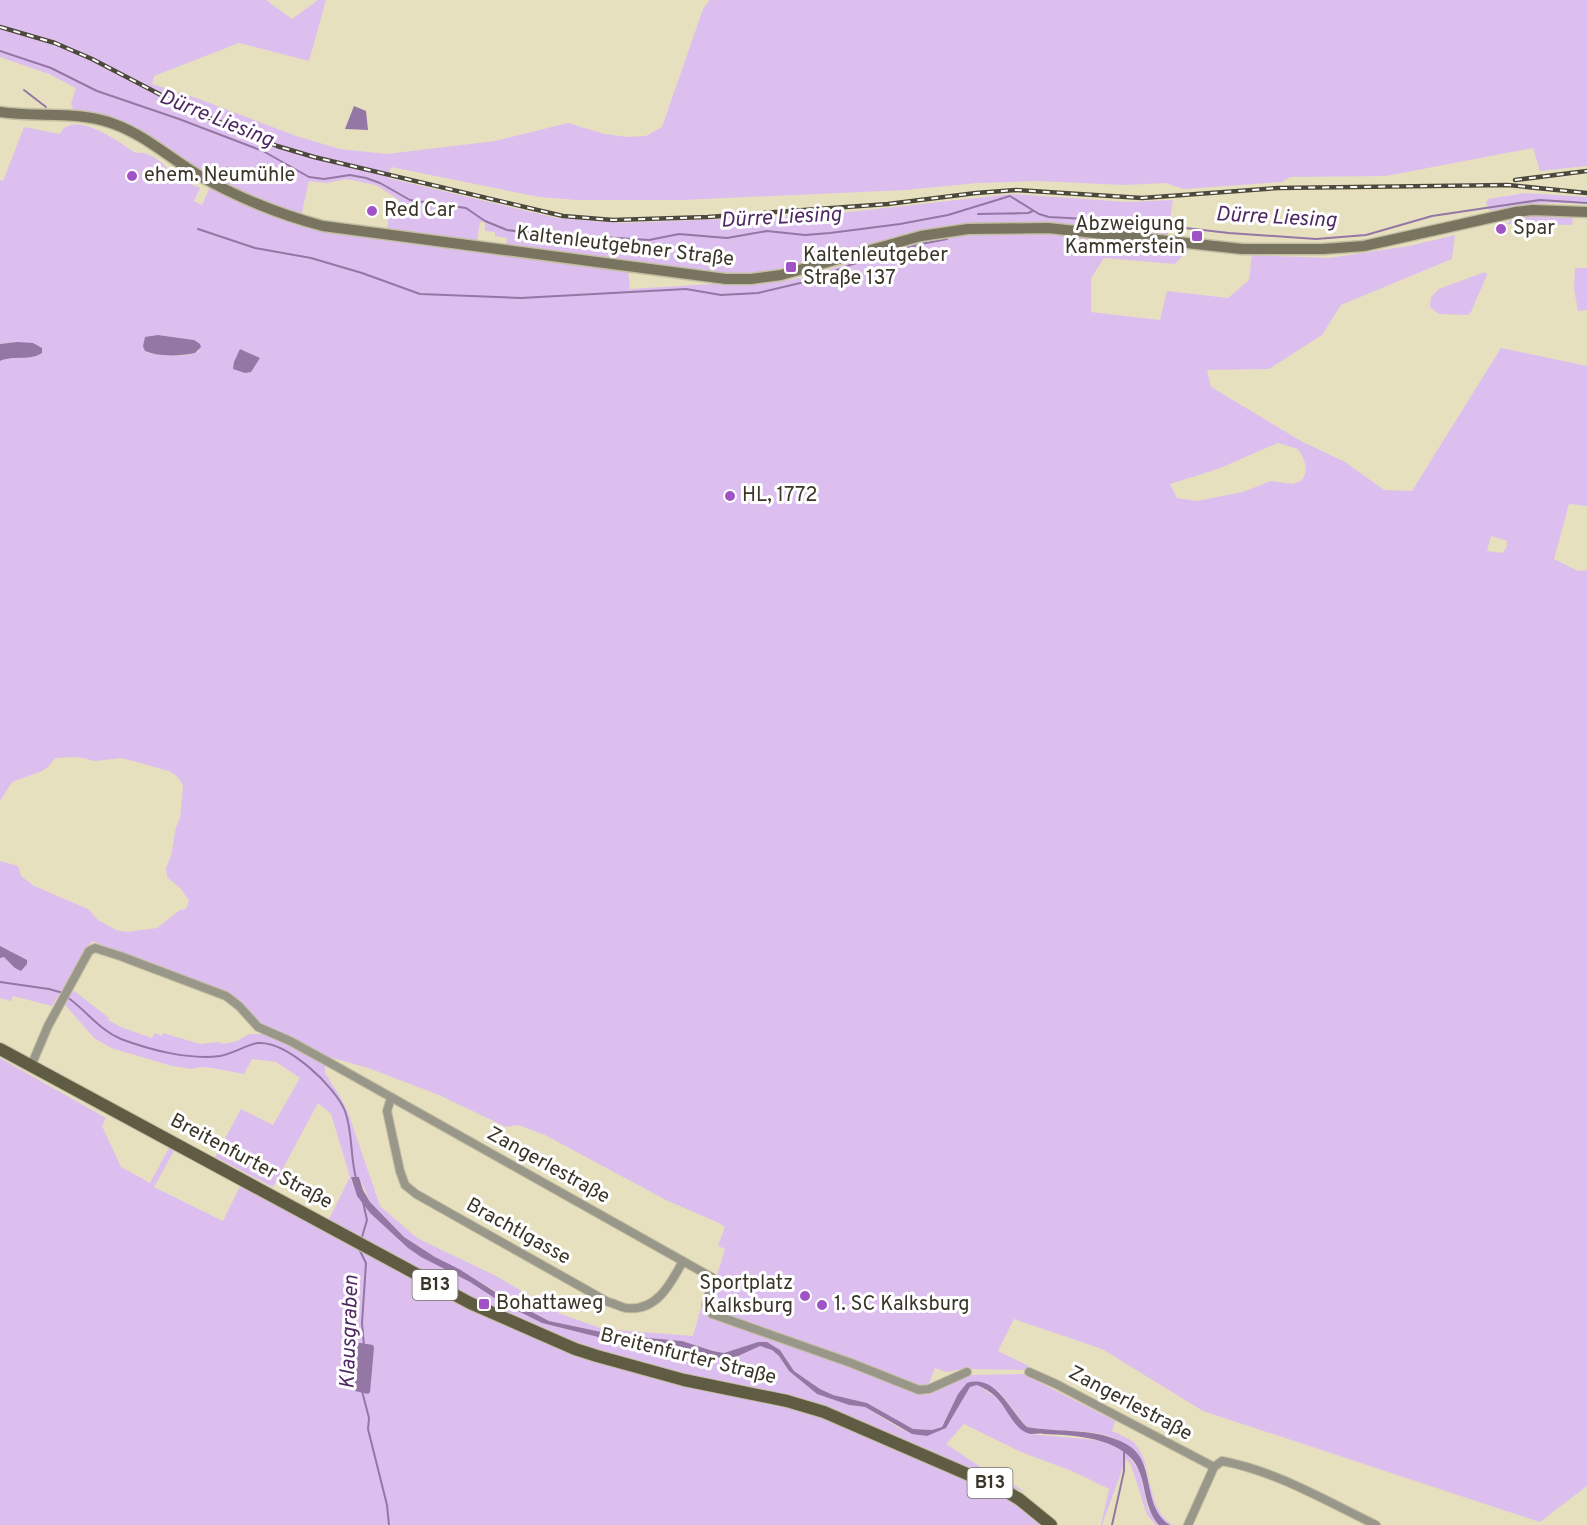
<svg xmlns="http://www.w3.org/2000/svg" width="1587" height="1525" font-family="Overpass,sans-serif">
<rect width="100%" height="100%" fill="#e6e0bf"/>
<!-- green -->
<path fill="#ddbfef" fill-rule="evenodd" d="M0 0H266L292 19 318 0H326L309 61 239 43 154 76 152 84 196 98 296 136 340 149 387 154 495 141 568 123 605 134 627 137 646 136 662 127 703 9 710 0H1587V166L1540 171 1533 148 1386 176 1290 177 1282 182 1184 189 1165 183 1125 185 1037 181 978 183 906 190 682 200H576L539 197 391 167 388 178 557 218 620 223 822 215 1011 194 1126 202 1173 200 1166 245 1190 248 1175 264 1104 258 1091 278V312L1160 320 1167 291 1228 298 1249 280 1252 255 1329 258 1409 246 1455 235 1452 259 1341 305 1322 335 1269 369 1207 370 1211 387 1301 441 1345 462 1384 490 1412 491 1501 348 1587 366V506L1569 504 1554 559 1578 571 1587 570V1486L1540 1522 1203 1411 1102 1349 1014 1319 998 1351 1029 1366 1028 1370 964 1369 946 1372 935 1368 929 1384 920 1386 717 1313 711 1309 709 1302 725 1249 718 1246 725 1227 719 1223 666 1200 545 1135 518 1125 506 1127 439 1095 371 1069 333 1058H328C307 1048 279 1038 261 1025 246 1014 245 1002 227 993L92 941 52 1006 13 996 11 1001 0 998V861L18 866 21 876 34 886 88 909 98 920 116 930 127 932 157 928 180 910 186 909 189 901 181 889 167 877 166 868 171 856 176 827 180 818 183 786 178 777 169 771 122 758 95 761 78 757 55 758 48 767 42 771 12 782 0 801V361L12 357 39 356 17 342 0 344V180L3 181 24 127 60 134C62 131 63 128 66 127 84 115 121 144 136 153 149 151 159 160 168 169H172L183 176 182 180 200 188 194 201 202 205 213 180 107 118 73 109 71 104 76 88 49 74 0 57ZM346 179 376 185 399 200 398 207 390 206 387 229 477 241 480 222H485V231L495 232V236L507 238 506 245 700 271 746 274 779 269 843 251 847 264 801 278 756 285 711 284 630 289 628 269 300 221 309 181 327 183ZM158 335 194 340 199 351C185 359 163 354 148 353L144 349V339ZM240 349 260 358 245 373 239 370ZM1278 443 1298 449C1305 461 1310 469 1301 481L1292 484 1271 481 1243 492 1197 501 1177 498 1170 484 1218 469ZM1491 536 1507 541V546L1503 553 1487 551Z
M1525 193 1587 197V204C1553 202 1523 203 1490 211L1486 203 1488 199Z
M1526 216 1573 218 1572 225 1506 224 1511 220Z
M1575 268H1587V310L1578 311 1574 289Z
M1485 272 1487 275 1471 312 1468 315 1439 314 1430 307 1431 297 1439 289Z
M73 990 109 1018 108 1020 123 1028 152 1038 155 1033 162 1036 163 1033 200 1044 218 1042 223 1044 237 1041 249 1034H264L285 1041 325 1064V1073L341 1098 349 1115 380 1206 417 1238 496 1276 561 1314 603 1329 693 1336 703 1301 705 1312 712 1317 858 1368 920 1394 926 1395 968 1375 1023 1374 1115 1421 1112 1431C1119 1434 1132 1439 1136 1445 1155 1469 1144 1507 1173 1525 1146 1520 1153 1484 1145 1466 1143 1461 1123 1443 1118 1440 1096 1428 1052 1432 1027 1427L998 1391 973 1381 958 1394 942 1427 932 1430 913 1429 867 1403 833 1395 820 1389 794 1371 780 1350 767 1342H758L724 1353 713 1351 682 1341 616 1335 549 1321 435 1257 404 1237 370 1202 359 1177 351 1178 357 1196 370 1213 408 1248 421 1257 470 1282 502 1303 542 1323 622 1343 672 1344 715 1358 736 1357 760 1346 772 1350 779 1356 789 1371 817 1394 849 1405 865 1407 899 1428 912 1434 927 1436 950 1422 970 1386 977 1385 996 1397 1017 1424 1029 1434 1096 1440 1112 1445 1128 1455 1140 1472 1148 1509 1159 1525H1156L1147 1515 1131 1465 1126 1459 1102 1525H1101L1109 1489 1072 1471 1021 1452 964 1424 946 1444 979 1466 1026 1492 999 1484 1045 1525H0V1058L106 1118 102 1126 121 1167 150 1183 169 1148 174 1151 154 1187 223 1221 242 1182 325 1227 350 1177 331 1114 318 1103 273 1187 215 1157 241 1109 273 1125 300 1078 276 1062 252 1059 244 1074 212 1068 201 1067 192 1069 172 1066 111 1048 94 1038 65 1005ZM373 1345 371 1373 355 1391 354 1361 351 1348Z"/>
<!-- water -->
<path fill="#9477a5" d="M354 106 366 111 368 130 345 129Z
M158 335 194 340 200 344 201 347 195 353C181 356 159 357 145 351L143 346 145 337Z
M17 342 33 343 42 348V353C31 361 13 355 0 361V344Z
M240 349 260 358 251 372 245 373 233 369 234 362Z
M0 946 27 960V964L21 971 15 968 4 957 0 958Z
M351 1177H359L363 1190 370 1202 404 1237 435 1257 459 1269 500 1295 549 1321 616 1335 682 1341 713 1351 724 1353 758 1342H767L780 1350 794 1371 820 1389 833 1395 867 1403 913 1429 932 1430 942 1427 958 1394 967 1383C996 1374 1009 1410 1027 1427 1059 1433 1096 1427 1126 1444 1158 1461 1140 1506 1170 1525H1159C1141 1505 1148 1476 1131 1458 1110 1437 1072 1435 1044 1434 1040 1433 1035 1434 1030 1434 1014 1430 1007 1408 996 1397 991 1392 984 1388 977 1385L970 1387 946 1428 927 1436 912 1434 865 1407 849 1405 817 1394 789 1371 779 1356 772 1350 760 1346 736 1357 715 1358 672 1344 622 1343 542 1323 502 1303 470 1282 421 1257 408 1248 370 1213 357 1196Z
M354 1342 373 1345 374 1348 370 1392 368 1394 355 1391 354 1361 351 1348Z"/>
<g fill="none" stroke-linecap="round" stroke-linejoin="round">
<!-- stream -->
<path stroke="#9477a5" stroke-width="2" d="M0 51 51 68 97 91 179 119 263 151 309 177 324 179 350 175 366 178 380 183 410 200 466 208 485 221 507 230 577 239 601 237 649 240 679 234 727 238 767 231 805 235 830 233 900 224 948 215 1010 196 1039 214 1049 217 1124 221 1229 233 1316 239 1366 235 1432 216 1540 200 1587 203
M24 90 46 107
M978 214 1028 213 1033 211
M198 229 255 248 311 258 362 273 420 294 521 298 686 289 721 295 758 293 813 280 850 265 921 244 947 239
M0 982 49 989 63 993
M67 997C86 1010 99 1030 121 1039 150 1050 189 1060 220 1056 233 1054 248 1044 258 1043 287 1041 335 1086 345 1111 353 1133 350 1156 356 1178
M362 1237 367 1220 363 1202
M359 1249 366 1263 362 1323 364 1346
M362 1391 369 1418 368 1429 387 1505 389 1525
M1112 1525 1124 1471V1451"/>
<!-- minor casing -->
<g stroke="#c3bea1" stroke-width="10">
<path id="minor" d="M31 1066 48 1026 89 951 95 948 120 956 226 996 239 1006 258 1027 290 1041 332 1064 713 1278 706 1305 712 1314 851 1363 919 1390 929 1389 967 1372
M391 1098 387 1111 400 1171 405 1185 416 1194 608 1302C614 1303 620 1307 626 1308 657 1312 671 1283 683 1261
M1029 1372 1056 1384 1214 1467
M1188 1525 1214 1467 1222 1461C1276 1471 1326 1501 1376 1525"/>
</g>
<!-- secondary casing -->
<g stroke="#c3bea1" stroke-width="13">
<path id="secondary" d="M0 112C38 118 76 110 114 124 145 135 171 159 200 176 239 198 281 215 323 226L726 279H751L781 275 921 236 968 229 1048 228 1242 249H1323L1364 246 1516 212 1532 210 1587 212"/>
</g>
<!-- primary casing -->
<g stroke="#c3bea1" stroke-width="14">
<path id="primary" d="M0 1049 470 1303 575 1349 597 1356 684 1380 787 1401 824 1412 1004 1490 1019 1499 1051 1525"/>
</g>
<!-- minor -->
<use href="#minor" stroke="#999789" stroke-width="8"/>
<!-- secondary -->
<use href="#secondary" stroke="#787460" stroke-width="10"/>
<!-- primary -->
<use href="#primary" stroke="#605c43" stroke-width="12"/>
<!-- rail casing -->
<g stroke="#4d493a" stroke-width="4.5">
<path id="rail" d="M0 27 55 43 92 59 186 108 277 146 314 157 563 216 613 220 708 217 888 204 976 193 1016 190 1142 198 1278 188 1508 185 1587 193
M1515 180 1587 171"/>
</g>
<!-- rail -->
<use href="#rail" stroke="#fff" stroke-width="2" stroke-dasharray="7" stroke-linecap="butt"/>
</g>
<!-- markers -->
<g fill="#9f53c6" stroke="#fff" stroke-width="2">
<circle cx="132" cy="176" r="6"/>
<circle cx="372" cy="211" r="6"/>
<circle cx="1501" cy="229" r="6"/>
<rect x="1191" y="230" width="12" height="12" rx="3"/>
<rect x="785" y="261" width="12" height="12" rx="3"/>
<circle cx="730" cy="496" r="6"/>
<circle cx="805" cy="1296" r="6"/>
<rect x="478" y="1298" width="12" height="12" rx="3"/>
<circle cx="822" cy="1305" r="6"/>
</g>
<g text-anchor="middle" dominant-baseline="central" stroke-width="6" stroke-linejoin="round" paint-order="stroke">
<!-- shield labels -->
<g fill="#fff" stroke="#747269" stroke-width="1.5">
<rect x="412.5" y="1270" width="45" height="30" rx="4.5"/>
<rect x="967.5" y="1468" width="45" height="30" rx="4.5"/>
</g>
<g font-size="18" font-weight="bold" fill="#393629">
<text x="435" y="1285">B13</text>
<text x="990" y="1483">B13</text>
</g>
<!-- poi labels -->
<g font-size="20" fill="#393629" stroke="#fff" text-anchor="start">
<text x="144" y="176">ehem. Neumühle</text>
<text x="384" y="211">Red Car</text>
<text x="1185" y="225" text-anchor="end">Abzweigung<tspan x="1185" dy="23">Kammerstein</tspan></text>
<text x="1513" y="229">Spar</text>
<text x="803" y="256">Kaltenleutgeber<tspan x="803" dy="23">Straße 137</tspan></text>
<text x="742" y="496">HL, 1772</text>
<text x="793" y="1284" text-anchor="end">Sportplatz<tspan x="793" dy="23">Kalksburg</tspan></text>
<text x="496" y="1304">Bohattaweg</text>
<text x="834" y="1305">1. SC Kalksburg</text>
</g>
<!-- street labels -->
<g font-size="20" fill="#393629" stroke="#fff">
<text transform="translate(625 247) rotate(7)">Kaltenleutgebner Straße</text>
<text transform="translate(251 1162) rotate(28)">Breitenfurter Straße</text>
<text transform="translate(548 1166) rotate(29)">Zangerlestraße</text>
<text transform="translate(518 1232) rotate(29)">Brachtlgasse</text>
<text transform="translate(688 1357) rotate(14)">Breitenfurter Straße</text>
<text transform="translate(1130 1404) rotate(28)">Zangerlestraße</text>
</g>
<!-- water labels -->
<g font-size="21" font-style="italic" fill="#4f2863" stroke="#fff">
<text transform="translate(216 119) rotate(22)">Dürre Liesing</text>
<text transform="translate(781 218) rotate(-3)">Dürre Liesing</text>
<text transform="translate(1276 218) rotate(3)">Dürre Liesing</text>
<text transform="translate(350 1332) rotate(-88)">Klausgraben</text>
</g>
</g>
</svg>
